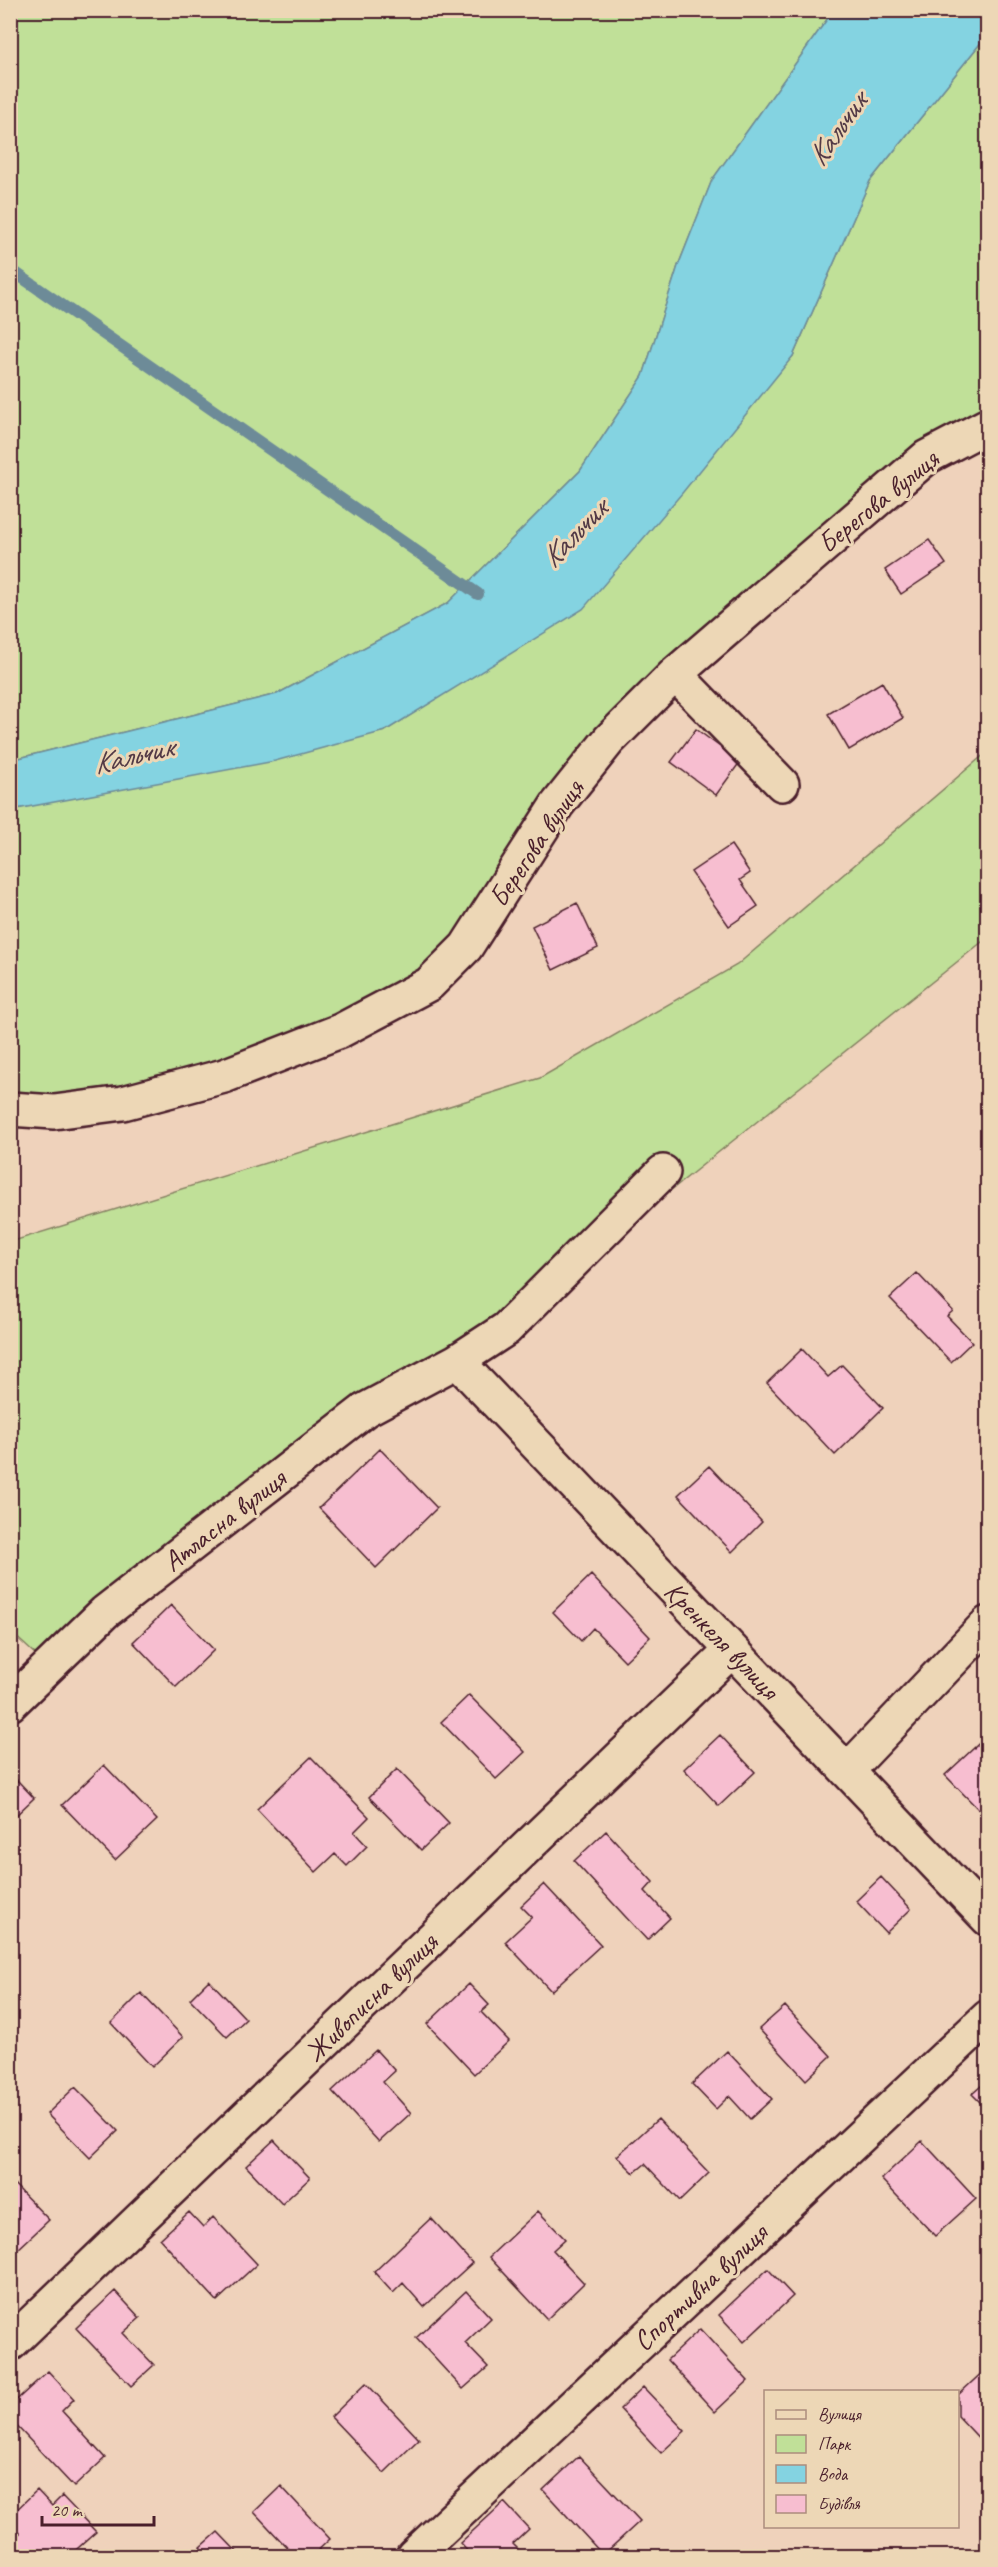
<svg xmlns="http://www.w3.org/2000/svg" width="998" height="2567" font-family="Caveat,sans-serif">
<rect width="100%" height="100%" fill="#efd2bb"/>
<filter id="ink" filterUnits="userSpaceOnUse"><feTurbulence type="fractalNoise" baseFrequency=".0167" numOctaves="2"/><feDisplacementMap in="SourceGraphic" scale="12" xChannelSelector="R" yChannelSelector="G"/><feConvolveMatrix kernelMatrix="1 2 1 2 8 2 1 2 1" color-interpolation-filters="sRGB"/></filter>
<g filter="url(#ink)">
<!-- green -->
<path fill="#c0e098" stroke="#858062" stroke-width="1.5" d="M10 11H833L712 180 678 266 643 376 580 471 448 603 277 694 11 760Z
M987 35V425L675 674 466 947 224 1076 11 1109 10 810 385 731 455 687 793 356 870 181Z
M987 752V938L457 1361 48 1666 11 1632 10 1242 540 1078 737 965Z"/>
<!-- water -->
<path fill="#84d3e1" stroke="#6d8b98" stroke-width="1.5" d="M833 11H987V35L870 181 793 356 683 492 583 609 385 731 275 761 11 810V760L277 694 448 603 580 471 643 376 678 266 712 180Z"/>
<g fill="none" stroke-linecap="round" stroke-linejoin="round">
<!-- stream -->
<path stroke="#6d8b98" stroke-width="12" d="M10 269 478 594"/>
</g>
<!-- building -->
<path fill="#f7bed0" stroke="#4a1f2b" stroke-width="1.5" d="M929 540 946 564 901 594 885 570Z
M882 682 903 718 849 750 828 714Z
M696 729 740 762 716 795 671 762Z
M731 845 750 873 740 880 758 906 729 926 691 872Z
M577 903 598 948 553 970 532 926Z
M917 1273 953 1311 947 1316 972 1342 951 1362 890 1298Z
M802 1349 828 1377 842 1365 883 1408 835 1455 767 1383Z
M380 1449 437 1508 376 1568 319 1508Z
M709 1466 762 1522 732 1552 678 1495Z
M591 1575 650 1637 625 1661 593 1628 581 1641 553 1612Z
M171 1605 214 1650 176 1687 133 1642Z
M469 1695 525 1752 496 1779 441 1722Z
M720 1735 755 1772 719 1806 684 1769Z
M988 1735V1804L980 1811 945 1775Z
M311 1757 369 1817 354 1832 367 1846 347 1866 335 1854 316 1872 257 1809Z
M104 1765 157 1820 115 1860 62 1805Z
M397 1769 449 1823 421 1850 369 1797Z
M17 1780 34 1798 10 1821V1787Z
M606 1831 653 1882 645 1891 670 1918 647 1940 574 1861Z
M881 1877 911 1909 886 1933 856 1901Z
M544 1884 601 1945 551 1991 505 1942 532 1917 521 1906Z
M209 1980 246 2019 227 2037 190 1999Z
M469 1984 489 2005 481 2012 509 2041 474 2074 427 2024Z
M141 1993 183 2037 152 2067 111 2023Z
M785 2006 831 2056 806 2080 759 2029Z
M376 2050 395 2071 383 2082 411 2113 379 2142 332 2091Z
M727 2051 772 2099 750 2119 729 2096 716 2109 692 2084Z
M988 2080V2110L972 2094Z
M75 2087 118 2131 90 2158 47 2114Z
M658 2119 709 2173 680 2201 645 2164 634 2173 617 2156Z
M274 2140 310 2178 282 2204 246 2166Z
M922 2141 976 2199 935 2236 881 2179Z
M10 2180 49 2220 16 2251 10 2246Z
M538 2211 565 2239 553 2250 584 2283 547 2319 489 2257Z
M189 2212 203 2227 213 2217 257 2264 217 2301 160 2239Z
M431 2218 472 2263 424 2307 403 2283 393 2293 374 2272Z
M768 2269 793 2296 744 2342 719 2315Z
M115 2291 140 2318 123 2333 154 2365 131 2386 76 2328Z
M466 2291 491 2318 465 2343 488 2367 463 2389 416 2338Z
M700 2329 748 2381 715 2412 667 2360Z
M988 2367V2448L958 2416V2395Z
M48 2371 74 2399 62 2411 105 2458 74 2487 10 2419V2406Z
M366 2383 419 2439 384 2473 331 2417Z
M643 2387 685 2431 661 2453 620 2409Z
M579 2456 640 2521 603 2555 543 2490Z
M281 2486 330 2539 312 2556H295L254 2512Z
M37 2490 52 2506 62 2496 96 2532 69 2556H14L10 2553V2542L20 2533 10 2523V2516Z
M504 2502 529 2529 513 2544 525 2556H472L460 2543Z
M218 2532 241 2556H191Z"/>
<g fill="none" stroke-linecap="round" stroke-linejoin="round">
<!-- minor casing -->
<g stroke="#4a1f2b" stroke-width="38">
<path id="minor" d="M675 674 782 784
M10 1109 54 1112 123 1103 224 1076 340 1031 429 984 466 947 557 805 609 740 675 674 927 457 988 425
M457 1361 988 1919
M10 1704 105 1612 365 1410 457 1361 506 1329 663 1172
M847 1771 988 1623
M10 2344 732 1650
M413 2556 988 2017"/>
</g>
<!-- minor -->
<use href="#minor" stroke="#edd7b6" stroke-width="33"/>
</g>
</g>
<g text-anchor="middle" dominant-baseline="central" stroke-width="6" stroke-linejoin="round" paint-order="stroke">
<!-- street labels -->
<g font-size="28" fill="#4a1f2b" stroke="#edd7b6">
<text transform="translate(878 501) rotate(-39)">Берегова вулиця</text>
<text transform="translate(536 843) rotate(-56)">Берегова вулиця</text>
<text transform="translate(224 1520) rotate(-38)">Атласна вулиця</text>
<text transform="translate(722 1640) rotate(46)">Кренкеля вулиця</text>
<text transform="translate(371 1997) rotate(-44)">Живописна вулиця</text>
<text transform="translate(700 2287) rotate(-43)">Спортивна вулиця</text>
</g>
<!-- water labels -->
<g font-size="30" font-style="italic" fill="#533a46" stroke="#edd7b6">
<text transform="translate(837 129) rotate(-55)">Кальчик</text>
<text transform="translate(574 533) rotate(-46)">Кальчик</text>
<text transform="translate(133 755) rotate(-13)">Кальчик</text>
</g>
</g>
<!-- margin -->
<rect width="998" height="2567" fill="none" stroke="#edd7b6" stroke-width="36"/>
<rect x="18" y="18" width="962" height="2531" fill="none" stroke="#4a1f2b" stroke-width="2" filter="url(#ink)"/>
<!-- legend -->
<rect x="764" y="2390" width="195" height="138" fill="#edd7b6" stroke="#ac8d7e" stroke-width="1.5"/>
<rect x="776" y="2410" width="30" height="9" fill="#edd7b6" stroke="#ac8d7e" stroke-width="1.5"/>
<text x="818" y="2420" font-size="18" fill="#4a1f2b">Вулиця</text>
<rect x="776" y="2435" width="30" height="18" fill="#c0e098" stroke="#ac8d7e" stroke-width="1.5"/>
<text x="818" y="2450" font-size="18" fill="#4a1f2b">Парк</text>
<rect x="776" y="2465" width="30" height="18" fill="#84d3e1" stroke="#ac8d7e" stroke-width="1.5"/>
<text x="818" y="2480" font-size="18" fill="#4a1f2b">Вода</text>
<rect x="776" y="2495" width="30" height="18" fill="#f7bed0" stroke="#ac8d7e" stroke-width="1.5"/>
<text x="818" y="2510" font-size="18" fill="#4a1f2b">Будівля</text>
<!-- scale -->
<path d="M42 2516v9h112v-9" fill="none" stroke="#4a1f2b" stroke-width="3"/>
<text x="51" y="2516" font-size="18" fill="#4a1f2b" stroke="#edd7b6" stroke-width="4.5" paint-order="stroke">20 m</text>
</svg>
